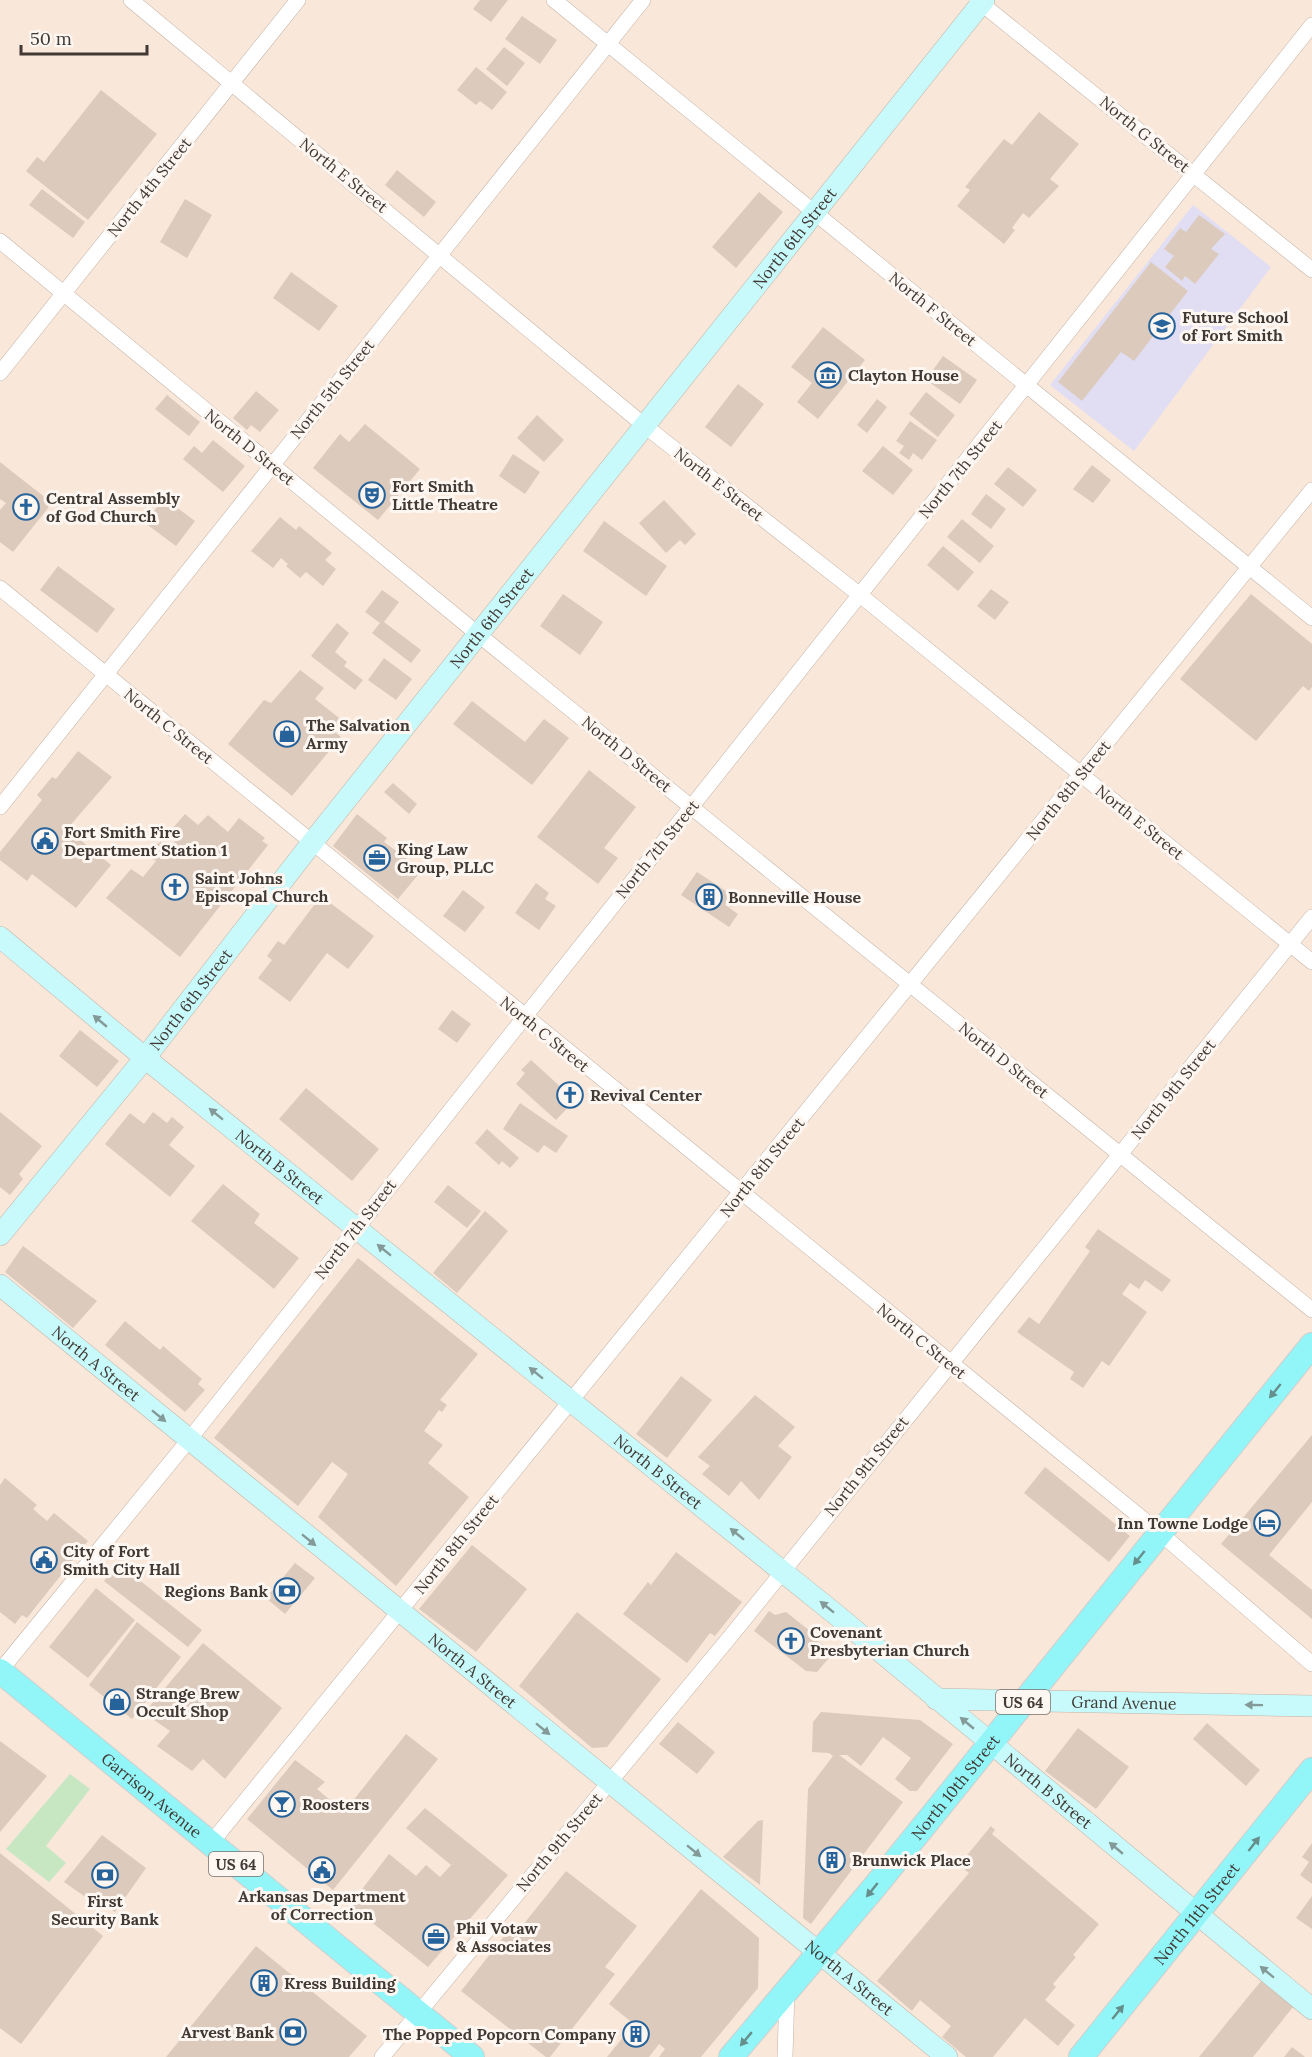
<svg xmlns="http://www.w3.org/2000/svg" width="1312" height="2057" font-family="Lora,serif">
<rect width="100%" height="100%" fill="#f9e7da"/>
<!-- education -->
<path fill="#e1def4" d="M1193 205 1271 267 1134 451 1050 385Z"/>
<!-- green -->
<path fill="#c7e7c2" d="M70 1774 90 1789 46 1846 66 1863 49 1882 6 1849Z"/>
<!-- building -->
<path fill="#dccabd" d="M480 0H508L491 22 473 9Z
M522 16 557 40 540 64 505 39Z
M504 47 525 63 507 86 486 69Z
M476 67 507 92 492 110 480 101 476 105 457 90Z
M101 90 157 134 88 220 26 171 37 157 44 162Z
M1039 112 1079 144 1050 179 1059 186 1029 218 1023 213 1012 228 1015 230 1004 244 957 206 970 190 965 187 1004 139 1012 145Z
M397 170 436 202 424 217 385 185Z
M42 189 85 222 73 238 29 205Z
M759 192 783 212 736 268 712 247Z
M185 199 212 215 187 258 160 242Z
M1199 215 1225 234 1211 249 1219 254 1195 284 1185 276 1182 281 1165 267 1174 256 1164 249 1180 228 1186 232Z
M1151 262 1188 291 1134 361 1121 352 1082 401 1058 382Z
M291 272 338 306 319 331 273 298Z
M823 327 865 360 818 419 797 402 812 383 791 367Z
M943 356 977 380 960 404 926 380Z
M738 384 764 404 731 447 705 427Z
M256 391 279 410 260 432 251 425 247 430 233 418Z
M926 392 955 415 938 437 909 414Z
M167 395 200 422 189 436 155 409Z
M877 399 887 407 867 433 857 425Z
M537 415 564 440 544 462 517 438Z
M910 421 937 440 922 460 913 453 909 460 899 453 904 446 896 441Z
M365 424 420 469 378 520 313 468 340 434 349 442Z
M213 440 245 466 223 492 183 459 194 446 202 453Z
M883 446 913 470 893 495 862 471Z
M513 454 540 472 525 494 499 476Z
M0 462 52 503 13 552 0 542V510L6 503 0 499Z
M1092 465 1111 480 1093 503 1073 489Z
M1008 467 1037 490 1023 507 994 484Z
M986 494 1006 509 991 529 971 514Z
M164 498 195 521 176 546 145 523Z
M664 500 696 534 685 545 680 540 666 553 639 523Z
M280 517 296 530 299 526 332 553 325 560 336 569 323 586 306 572 300 578 286 566 288 564 281 558 273 568 251 551Z
M962 519 994 546 980 563 947 537Z
M604 521 667 566 646 596 583 551Z
M943 546 974 572 958 591 927 565Z
M58 566 115 609 97 633 40 590Z
M991 589 1009 602 995 620 977 606Z
M382 590 399 602 384 622 421 650 411 663 372 633 380 623 365 612Z
M563 594 603 622 580 655 540 626Z
M1251 594 1312 644V687L1309 691 1303 686 1256 741 1180 679Z
M337 623 349 633 335 652 347 662 344 666 363 680 355 690 311 656Z
M384 658 412 679 396 700 368 680Z
M300 670 324 688 315 699 343 721 334 731 341 737 292 796 228 744 264 700 271 703Z
M472 701 525 742 544 719 569 738 532 785 453 724Z
M78 751 112 777 67 829 111 865 76 908 32 874 27 881 0 860V852L42 800 37 795 52 777 56 779Z
M589 770 636 807 604 848 618 858 598 884 537 837Z
M393 783 417 804 409 814 384 792Z
M185 814 198 825 208 815 228 832 239 818 265 838 262 841 268 845 180 957 106 898 131 869 143 877 156 861 149 857 154 846 161 842 168 849 175 842 167 835Z
M357 814 387 838 384 842 422 870 398 899 333 846Z
M697 872 738 899 732 907 724 904 738 914 729 927 681 895Z
M536 883 549 893 545 899 556 906 539 930 515 913Z
M463 890 485 907 465 932 443 916Z
M321 896 374 936 348 969 327 953 290 1002 258 978 272 960 267 956 278 941 284 945Z
M452 1010 471 1024 457 1043 438 1029Z
M80 1030 119 1061 97 1087 59 1056Z
M531 1060 575 1100 556 1120 516 1084 525 1073 521 1070Z
M306 1088 379 1149 352 1181 279 1119Z
M520 1103 568 1136 556 1153 544 1145 538 1153 503 1129Z
M0 1112 42 1146 19 1174 23 1179 10 1195 0 1187Z
M153 1112 167 1123 172 1117 184 1127 169 1145 195 1166 170 1197 105 1144 130 1113 144 1124Z
M487 1129 519 1158 510 1168 502 1161 499 1165 475 1143Z
M223 1184 260 1214 254 1223 299 1258 274 1289 191 1221Z
M448 1185 481 1211 467 1228 434 1202Z
M485 1211 508 1231 457 1293 433 1273Z
M1098 1229 1171 1280 1162 1292 1145 1280 1139 1289 1130 1283 1122 1294 1147 1312 1109 1366 1102 1361 1083 1388 1070 1379 1074 1372 1017 1332 1029 1317 1039 1324 1090 1251 1085 1247Z
M23 1246 97 1301 73 1328 5 1272Z
M358 1258 478 1354 440 1400 447 1405 442 1412 439 1410 424 1431 443 1445 428 1463 469 1497 396 1586 318 1517 348 1474 332 1462 298 1506 214 1438Z
M125 1321 160 1350 163 1346 202 1379 198 1384 205 1390 185 1412 105 1345Z
M681 1376 712 1400 667 1458 636 1434Z
M755 1395 795 1427 778 1446 792 1457 759 1500 741 1481 729 1496 702 1474 710 1466 698 1457Z
M1312 1435V1502L1269 1555 1312 1590V1619L1221 1544Z
M1045 1467 1130 1536 1109 1562 1024 1493Z
M5 1478 37 1505 33 1509 47 1521 54 1513 88 1541 27 1618 22 1615 15 1624 0 1612V1485Z
M472 1545 527 1589 476 1652 419 1609Z
M676 1552 742 1602 715 1636 710 1633 687 1663 623 1614 648 1582 651 1585Z
M118 1563 202 1630 188 1647 104 1581Z
M295 1563 315 1578 285 1614 266 1598Z
M96 1588 135 1620 88 1678 49 1647Z
M769 1611 775 1615 786 1612 810 1631 807 1634 834 1652 817 1672 806 1671 754 1631Z
M577 1612 661 1679 607 1747 592 1748 519 1686Z
M137 1622 181 1657 132 1719 89 1685Z
M203 1643 282 1708 225 1779 203 1759 192 1771 157 1746 170 1731 144 1713Z
M821 1712 920 1720 953 1744 917 1791H910L895 1779 911 1758 883 1737 861 1766 847 1755H839L903 1802 811 1924 803 1918 808 1789 833 1756 829 1753 812 1752 813 1722Z
M678 1722 715 1752 697 1774 659 1744Z
M1207 1723 1260 1770 1246 1786 1193 1739Z
M1078 1728 1129 1767 1096 1809 1045 1771Z
M406 1734 438 1759 333 1890 247 1819 295 1760 325 1782 317 1789 344 1812Z
M0 1741 47 1776 0 1832Z
M425 1808 508 1875 428 1967 350 1905 389 1854 416 1876 426 1865 440 1877 451 1865 406 1828Z
M763 1820 760 1885 723 1857 758 1821Z
M991 1826 995 1830 992 1834 1099 1924 1073 1955 1076 1957 1053 1984 1056 1987 1045 2000 1075 2025 1058 2046 1025 2018 993 2057H966L942 2037 951 2026 920 2000 912 2011 877 1981 969 1873 959 1865Z
M102 1835 146 1868 115 1912 97 1900 94 1903 64 1882Z
M1312 1843V1884L1300 1875 1309 1862 1302 1857Z
M0 1853 103 1936 21 2044 0 2028Z
M566 1871 637 1926 605 1967 615 1974 550 2057H546L461 1991 509 1930 515 1935Z
M701 1889 759 1938 758 1988 701 2057H659L665 2049 659 2044 649 2057H607L634 2024 609 2004Z
M1312 1896V1929L1296 1918Z
M256 1946 367 2036 349 2057H166Z
M1261 1981 1293 2007 1253 2057H1199Z
M1292 2047 1305 2057H1284Z"/>
<g fill="none" stroke-linecap="round" stroke-linejoin="round">
<!-- street casing -->
<g stroke="#c3b2a5" stroke-width="16">
<path id="street" d="M131 0 645 426 860 595 1312 962
M554 0 1312 618
M977 0 1312 270
M0 241 479 635 1312 1310
M0 373 298 0
M0 588 1160 1533 1312 1664
M0 807 643 0
M0 1671 188 1441 1312 25
M211 1843 1312 490
M382 2057 734 1632 1312 917
M785 2057 787 1990"/>
</g>
<!-- secondary casing -->
<g stroke="#c3b2a5" stroke-width="22">
<g id="secondary">
<path id="s1" d="M0 937 145 1058 834 1613 1312 2009"/>
<path id="s2" d="M0 1235 145 1058 311 844 984 0"/>
<path id="s3" d="M0 1285 947 2057"/>
<path id="s4" d="M936 1699 1312 1706"/>
</g>
</g>
<!-- primary casing -->
<g stroke="#d1cfce" stroke-width="26">
<g id="primary">
<path id="s5" d="M0 1671 472 2057"/>
<path id="s6" d="M731 2057 877 1884 1312 1345"/>
<path id="s7" d="M1081 2057 1312 1770"/>
</g>
</g>
<!-- street -->
<use href="#street" stroke="#fff" stroke-width="15"/>
<!-- secondary -->
<use href="#secondary" stroke="#c9fafb" stroke-width="21"/>
<!-- primary -->
<use href="#primary" stroke="#92f5f7" stroke-width="24"/>
</g>
<!-- one-way arrows -->
<defs><path id="oneway-solid" d="M-6-.8H1V-3.2L6.5 0L1 3.2V.8H-6Z" transform="scale(1.5)"/></defs>
<g fill="#849a98">
<use href="#oneway-solid" transform="translate(100 1021) rotate(-140)"/>
<use href="#oneway-solid" transform="translate(216 1114) rotate(-141)"/>
<use href="#oneway-solid" transform="translate(384 1250) rotate(-141)"/>
<use href="#oneway-solid" transform="translate(536 1373) rotate(-141)"/>
<use href="#oneway-solid" transform="translate(159 1416) rotate(39)"/>
<use href="#oneway-solid" transform="translate(737 1534) rotate(-141)"/>
<use href="#oneway-solid" transform="translate(309 1540) rotate(39)"/>
<use href="#oneway-solid" transform="translate(827 1607) rotate(-141)"/>
<use href="#oneway-solid" transform="translate(1254 1705) rotate(-179)"/>
<use href="#oneway-solid" transform="translate(967 1723) rotate(-140)"/>
<use href="#oneway-solid" transform="translate(543 1729) rotate(39)"/>
<use href="#oneway-solid" transform="translate(1116 1848) rotate(-140)"/>
<use href="#oneway-solid" transform="translate(694 1851) rotate(39)"/>
<use href="#oneway-solid" transform="translate(1267 1972) rotate(-141)"/>
</g>
<g fill="#658e8c">
<use href="#oneway-solid" transform="translate(1275 1391) rotate(129)"/>
<use href="#oneway-solid" transform="translate(1139 1558) rotate(129)"/>
<use href="#oneway-solid" transform="translate(1254 1844) rotate(-52)"/>
<use href="#oneway-solid" transform="translate(872 1890) rotate(129)"/>
<use href="#oneway-solid" transform="translate(1118 2012) rotate(-51)"/>
<use href="#oneway-solid" transform="translate(746 2039) rotate(130)"/>
</g>
<!-- icons -->
<defs>
<g id="school-ring" transform="scale(1.35)"><circle r="9.5" fill="#fef6f1" stroke="#25639a" stroke-width="1.5"/><path d="M0-5L7-2L0 1L-7-2ZM-4 1L0 2.5L4 1V4Q0 6-4 4Z" fill="#25639a"/></g>
<g id="museum-ring" transform="scale(1.35)"><circle r="9.5" fill="#fef6f1" stroke="#25639a" stroke-width="1.5"/><path d="M0-6L6-3V-2H-6V-3ZM-5-1h2V3h-2ZM-1-1h2V3h-2ZM3-1h2V3H3ZM-6 4H6V6H-6Z" fill="#25639a"/></g>
<g id="theatre-ring" transform="scale(1.35)"><circle r="9.5" fill="#fef6f1" stroke="#25639a" stroke-width="1.5"/><path d="M-5-5.5Q0-4 5-5.5V0Q5 5 0 6Q-5 5-5 0ZM-3.3-2.5H-1v1.5H-3.3ZM1-2.5H3.3v1.5H1ZM-2.8 1Q0 5.5 2.8 1Z" fill="#25639a"/></g>
<g id="church-ring" transform="scale(1.35)"><circle r="9.5" fill="#fef6f1" stroke="#25639a" stroke-width="1.5"/><path d="M-1.2-6h2.4v3.5h3.3v2.4h-3.3V6h-2.4V-.1h-3.3v-2.4h3.3Z" fill="#25639a"/></g>
<g id="shop-ring" transform="scale(1.35)"><circle r="9.5" fill="#fef6f1" stroke="#25639a" stroke-width="1.5"/><path d="M-5-2.5h2.3a2.7 3.5 0 0 1 5.4 0H5L5.5 6h-11ZM-1.5-2.5h3a1.5 2.3 0 0 0-3 0Z" fill="#25639a"/></g>
<g id="civic-ring" transform="scale(1.35)"><circle r="9.5" fill="#fef6f1" stroke="#25639a" stroke-width="1.5"/><path d="M-.6-6.5H3V-4.5H.6V-3L4-1V1h2V6H-6V1h2V-1L-.6-3ZM-1.2 2.5V6h2.4V2.5Z" fill="#25639a"/></g>
<g id="office-ring" transform="scale(1.35)"><circle r="9.5" fill="#fef6f1" stroke="#25639a" stroke-width="1.5"/><path d="M-6-3h4V-5.5h4V-3h4V5H-6ZM-1-4.5V-3h2v-1.5ZM-6 0V1H6V0Z" fill="#25639a"/></g>
<g id="building-ring" transform="scale(1.35)"><circle r="9.5" fill="#fef6f1" stroke="#25639a" stroke-width="1.5"/><path d="M-4-6H4V6H1V3H-1V6H-4ZM-2.5-4.3h1.7v1.8h-1.7ZM.8-4.3h1.7v1.8H.8ZM-2.5-1h1.7V.8h-1.7ZM.8-1h1.7V.8H.8Z" fill="#25639a"/></g>
<g id="hotel-ring" transform="scale(1.35)"><circle r="9.5" fill="#fef6f1" stroke="#25639a" stroke-width="1.5"/><path d="M-6-4.5h1.5V1H6V5H4.5V3h-9V5H-6ZM-4 0a1.8 1.8 0 1 1 3.6 0ZM.5 0V-2.5h3Q6-2.5 6 0Z" fill="#25639a"/></g>
<g id="bank-ring" transform="scale(1.35)"><circle r="9.5" fill="#fef6f1" stroke="#25639a" stroke-width="1.5"/><path d="M-6-4H6V4H-6ZM0-2.3a2.3 2.3 0 1 0 0 4.6a2.3 2.3 0 1 0 0-4.6Z" fill="#25639a"/></g>
<g id="bar-ring" transform="scale(1.35)"><circle r="9.5" fill="#fef6f1" stroke="#25639a" stroke-width="1.5"/><path d="M-6-5H6L.8 .8V4.5H3.5V6h-7V4.5H-.8V.8Z" fill="#25639a"/></g>
</defs>
<g fill-rule="evenodd">
<use href="#school-ring" x="1162" y="326"/>
<use href="#museum-ring" x="828" y="375"/>
<use href="#theatre-ring" x="372" y="495"/>
<use href="#church-ring" x="26" y="507"/>
<use href="#shop-ring" x="287" y="734"/>
<use href="#civic-ring" x="45" y="841"/>
<use href="#office-ring" x="377" y="858"/>
<use href="#church-ring" x="175" y="887"/>
<use href="#building-ring" x="709" y="897"/>
<use href="#church-ring" x="570" y="1095"/>
<use href="#hotel-ring" x="1267" y="1523"/>
<use href="#civic-ring" x="44" y="1560"/>
<use href="#bank-ring" x="287" y="1591"/>
<use href="#church-ring" x="791" y="1641"/>
<use href="#shop-ring" x="117" y="1702"/>
<use href="#bar-ring" x="282" y="1804"/>
<use href="#building-ring" x="832" y="1860"/>
<use href="#civic-ring" x="322" y="1870"/>
<use href="#bank-ring" x="105" y="1875"/>
<use href="#office-ring" x="436" y="1937"/>
<use href="#building-ring" x="264" y="1983"/>
<use href="#bank-ring" x="293" y="2032"/>
<use href="#building-ring" x="636" y="2034"/>
</g>
<g text-anchor="middle" dominant-baseline="central" stroke-width="6" stroke-linejoin="round" paint-order="stroke">
<!-- shield labels -->
<g fill="#fef6f1" stroke="#79726d" stroke-width="1.5">
<rect x="996" y="1690" width="54" height="24" rx="4.5"/>
<rect x="209" y="1852" width="54" height="24" rx="4.5"/>
</g>
<g font-size="15" font-weight="bold" fill="#403934">
<text x="1023" y="1702">US 64</text>
<text x="236" y="1864">US 64</text>
</g>
<!-- street labels -->
<g font-size="16" fill="#403934" stroke="#fef6f1">
<text transform="translate(1145 134) rotate(39)">North G Street</text>
<text transform="translate(344 175) rotate(39)">North E Street</text>
<text transform="translate(149 187) rotate(-51)">North 4th Street</text>
<text stroke="none"><textPath href="#s2" startOffset="1275">North 6th Street</textPath></text>
<text transform="translate(933 309) rotate(39)">North F Street</text>
<text transform="translate(332 389) rotate(-51)">North 5th Street</text>
<text transform="translate(250 447) rotate(39)">North D Street</text>
<text transform="translate(960 469) rotate(-51)">North 7th Street</text>
<text transform="translate(719 484) rotate(38)">North E Street</text>
<text stroke="none"><textPath href="#s2" startOffset="789">North 6th Street</textPath></text>
<text transform="translate(169 726) rotate(39)">North C Street</text>
<text transform="translate(627 754) rotate(39)">North D Street</text>
<text transform="translate(1068 790) rotate(-51)">North 8th Street</text>
<text transform="translate(1140 822) rotate(39)">North E Street</text>
<text transform="translate(657 849) rotate(-51)">North 7th Street</text>
<text stroke="none"><textPath href="#s2" startOffset="303">North 6th Street</textPath></text>
<text transform="translate(545 1034) rotate(39)">North C Street</text>
<text transform="translate(1004 1060) rotate(39)">North D Street</text>
<text transform="translate(1173 1089) rotate(-51)">North 9th Street</text>
<text stroke="none"><textPath href="#s1" startOffset="362">North B Street</textPath></text>
<text transform="translate(762 1167) rotate(-51)">North 8th Street</text>
<text transform="translate(355 1229) rotate(-52)">North 7th Street</text>
<text transform="translate(922 1341) rotate(39)">North C Street</text>
<text stroke="none"><textPath href="#s3" startOffset="124">North A Street</textPath></text>
<text transform="translate(866 1466) rotate(-51)">North 9th Street</text>
<text stroke="none"><textPath href="#s1" startOffset="848">North B Street</textPath></text>
<text transform="translate(456 1544) rotate(-51)">North 8th Street</text>
<text stroke="none"><textPath href="#s3" startOffset="610">North A Street</textPath></text>
<text stroke="none"><textPath href="#s4" startOffset="188">Grand Avenue</textPath></text>
<text stroke="none"><textPath href="#s6" startOffset="351">North 10th Street</textPath></text>
<text stroke="none"><textPath href="#s1" startOffset="1352">North B Street</textPath></text>
<text stroke="none"><textPath href="#s5" startOffset="196">Garrison Avenue</textPath></text>
<text transform="translate(559 1842) rotate(-50)">North 9th Street</text>
<text stroke="none"><textPath href="#s7" startOffset="184">North 11th Street</textPath></text>
<text stroke="none"><textPath href="#s3" startOffset="1096">North A Street</textPath></text>
</g>
<!-- poi labels -->
<g font-size="16" font-weight="bold" fill="#403934" stroke="#fef6f1" text-anchor="start">
<text x="1182" y="317">Future School<tspan x="1182" dy="18">of Fort Smith</tspan></text>
<text x="848" y="375">Clayton House</text>
<text x="392" y="486">Fort Smith<tspan x="392" dy="18">Little Theatre</tspan></text>
<text x="46" y="498">Central Assembly<tspan x="46" dy="18">of God Church</tspan></text>
<text x="306" y="725">The Salvation<tspan x="306" dy="18">Army</tspan></text>
<text x="64" y="832">Fort Smith Fire<tspan x="64" dy="18">Department Station 1</tspan></text>
<text x="397" y="849">King Law<tspan x="397" dy="18">Group, PLLC</tspan></text>
<text x="195" y="878">Saint Johns<tspan x="195" dy="18">Episcopal Church</tspan></text>
<text x="728" y="897">Bonneville House</text>
<text x="590" y="1095">Revival Center</text>
<text x="1248" y="1523" text-anchor="end">Inn Towne Lodge</text>
<text x="63" y="1551">City of Fort<tspan x="63" dy="18">Smith City Hall</tspan></text>
<text x="268" y="1591" text-anchor="end">Regions Bank</text>
<text x="810" y="1632">Covenant<tspan x="810" dy="18">Presbyterian Church</tspan></text>
<text x="136" y="1693">Strange Brew<tspan x="136" dy="18">Occult Shop</tspan></text>
<text x="302" y="1804">Roosters</text>
<text x="852" y="1860">Brunwick Place</text>
<text x="322" y="1896" text-anchor="middle">Arkansas Department<tspan x="322" dy="18">of Correction</tspan></text>
<text x="105" y="1901" text-anchor="middle">First<tspan x="105" dy="18">Security Bank</tspan></text>
<text x="456" y="1928">Phil Votaw<tspan x="456" dy="18">&amp; Associates</tspan></text>
<text x="284" y="1983">Kress Building</text>
<text x="274" y="2032" text-anchor="end">Arvest Bank</text>
<text x="616" y="2034" text-anchor="end">The Popped Popcorn Company</text>
</g>
</g>
<!-- scale -->
<path d="M21 45v9h126v-9" fill="none" stroke="#403934" stroke-width="3"/>
<text x="30" y="45" font-size="18" fill="#403934" stroke="#fef6f1" stroke-width="4.5" paint-order="stroke">50 m</text>
</svg>
